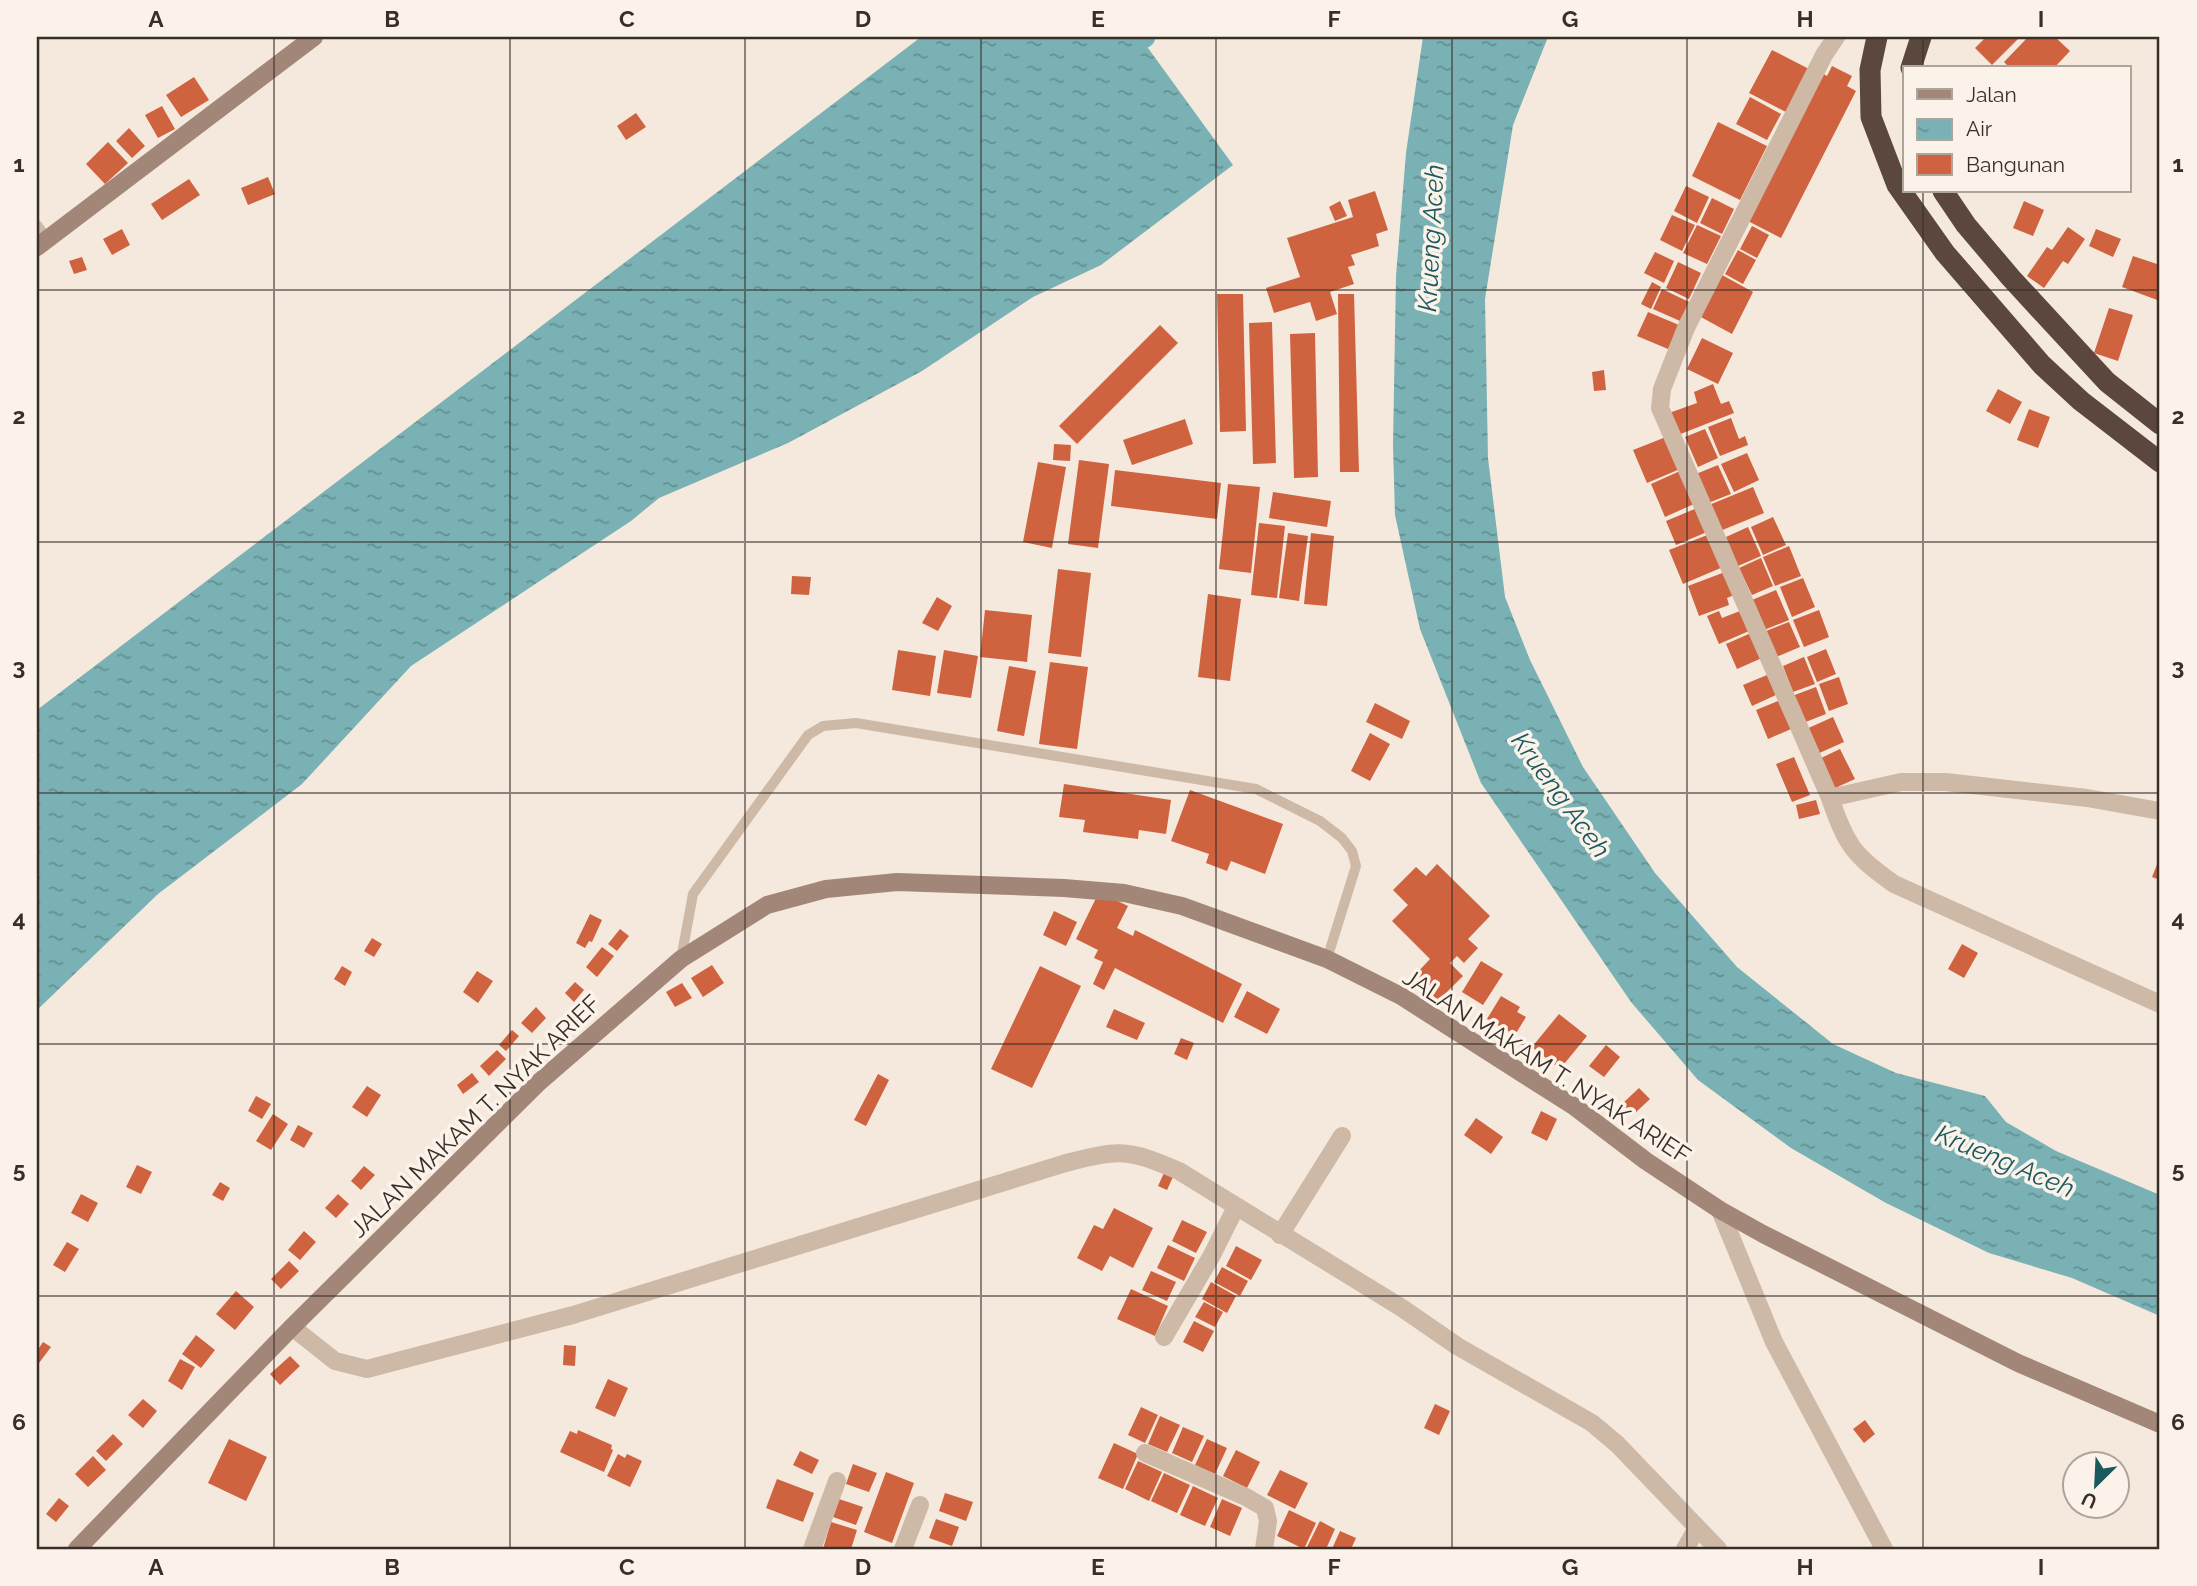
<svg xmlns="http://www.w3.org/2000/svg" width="2197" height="1586" font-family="Raleway,sans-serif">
<defs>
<pattern id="water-ripples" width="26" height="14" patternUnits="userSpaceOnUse" patternTransform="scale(1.75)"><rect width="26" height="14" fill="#79b1b4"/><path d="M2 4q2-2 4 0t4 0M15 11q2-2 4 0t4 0" fill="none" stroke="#649092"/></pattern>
</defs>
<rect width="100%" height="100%" fill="#f4e9dc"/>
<!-- water -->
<path fill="url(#water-ripples)" d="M921 37H1140L1233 165 1101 265 1033 297 922 371 788 443 659 498 631 521 411 666 302 784 158 894 37 1010V710Z
M1423 37H1548L1513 125 1485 299 1488 458 1505 597 1530 660 1583 767 1655 873 1737 967 1833 1044 1896 1073 1985 1096 2006 1122 2056 1151 2160 1195V1316L2072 1278 1989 1253 1886 1203 1791 1148 1698 1080 1631 1002 1481 783 1420 629 1395 515 1393 445 1396 276 1406 153Z"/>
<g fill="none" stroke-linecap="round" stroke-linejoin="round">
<!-- canal -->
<path stroke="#79b1b4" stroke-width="21" d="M1141 39 1145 37"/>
</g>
<!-- building -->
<path fill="#cf623f" d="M1986 37H2020L1992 65 1975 48Z
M2028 37H2055L2070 51 2054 68H2010L2004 62Z
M1772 50 1809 69 1786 112 1749 93Z
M1832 66 1852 76 1847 86 1856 91 1781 238 1746 220 1822 73 1827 76Z
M194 77 209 100 181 117 166 95Z
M1750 97 1781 114 1767 140 1736 124Z
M162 106 175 129 158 138 145 115Z
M636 113 646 127 626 140 617 126Z
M1718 122 1767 146 1740 200 1692 176Z
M129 128 145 146 132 158 116 141Z
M108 142 128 163 105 184 86 164Z
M268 177 275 194 248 205 241 188Z
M189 179 200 195 162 220 151 204Z
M1686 186 1709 197 1697 223 1674 211Z
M1375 191 1388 230 1376 234 1379 246 1351 255 1355 265 1348 267 1354 284 1330 292 1337 314 1316 321 1310 302 1274 313 1266 288 1300 277 1287 238 1353 217 1348 200Z
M1712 198 1734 209 1722 234 1700 223Z
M1340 201 1347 216 1335 221 1329 207Z
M2024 201 2044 210 2033 236 2013 228Z
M1672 215 1695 225 1682 251 1660 240Z
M1697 225 1721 236 1707 264 1683 253Z
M1752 226 1769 235 1757 258 1740 249Z
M2068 227 2085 239 2068 264 2063 261 2044 288 2027 276 2047 247 2052 250Z
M122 229 130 245 112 255 103 239Z
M2096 229 2121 239 2113 257 2089 246Z
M1738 250 1756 260 1743 284 1725 274Z
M1655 252 1674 261 1664 283 1644 273Z
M2133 256 2160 265V301L2122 287Z
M82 257 87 270 74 274 69 261Z
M1678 262 1701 273 1689 299 1666 288Z
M1722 275 1753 292 1732 334 1699 316Z
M1652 282 1661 287 1651 309 1641 304Z
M1662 289 1689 302 1680 321 1653 309Z
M1217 294H1243L1246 431 1220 432Z
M1338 294H1354L1359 472H1340Z
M2109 308 2133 315 2118 361 2094 353Z
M1648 312 1679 325 1668 349 1637 336Z
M1272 322 1276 463 1253 464 1249 323Z
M1160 325 1178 343 1077 444 1059 426Z
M1315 333 1318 477 1294 478 1290 334Z
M1702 338 1733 353 1718 384 1687 369Z
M1604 370 1606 390 1594 391 1592 372Z
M1713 384 1721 404 1729 401 1734 413 1678 435 1669 413 1697 403 1694 392Z
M1998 389 2022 402 2010 424 1986 411Z
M2029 409 2050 417 2038 448 2017 440Z
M1731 418 1739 439 1745 436 1748 445 1720 456 1708 427Z
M1185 419 1193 444 1132 465 1123 440Z
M1705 429 1718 458 1698 467 1685 437Z
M1666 437 1680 469 1647 483 1633 450Z
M1054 444 1071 445 1070 461 1053 460Z
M1747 453 1759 480 1734 492 1721 464Z
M1079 460 1109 464 1098 548 1068 544Z
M1038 462 1066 467 1052 548 1023 542Z
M1718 465 1731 494 1708 503 1696 474Z
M1115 470 1221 483 1217 519 1111 506Z
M1680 471 1694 504 1665 517 1651 484Z
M1228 484 1260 487 1251 573 1219 569Z
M1753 487 1764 513 1720 531 1709 505Z
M1273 492 1331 501 1327 527 1269 518Z
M1697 508 1707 532 1676 545 1666 521Z
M1773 517 1786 545 1763 555 1751 527Z
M1259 523 1285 526 1277 598 1251 595Z
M1748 527 1761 556 1738 566 1726 537Z
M1288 533 1308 536 1299 601 1279 598Z
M1311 533 1334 536 1327 606 1304 604Z
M1710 534 1723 567 1683 584 1669 550Z
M1789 546 1801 576 1775 586 1763 557Z
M1761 558 1773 586 1752 595 1739 568Z
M1058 569 1091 573 1081 657 1048 653Z
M1725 572 1734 595 1727 598 1729 605 1699 616 1688 586Z
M792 576 811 577 809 595 791 594Z
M1803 578 1815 607 1792 617 1780 587Z
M1776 590 1789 620 1764 630 1752 600Z
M1208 594 1241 599 1230 681 1198 677Z
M937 597 952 606 938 631 922 623Z
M985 610 1032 615 1027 662 980 657Z
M1819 610 1829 637 1804 647 1793 620Z
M1719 611 1722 618 1740 611 1749 631 1719 644 1707 616Z
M1789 622 1800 647 1776 657 1766 631Z
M1751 633 1762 658 1737 669 1726 644Z
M1826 649 1836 674 1817 682 1807 657Z
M898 650 936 656 930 696 892 690Z
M944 650 978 656 971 698 937 693Z
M1804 657 1815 684 1793 692 1783 666Z
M1050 662 1088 667 1077 749 1039 744Z
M1009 666 1036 671 1024 736 997 731Z
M1767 675 1776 695 1752 706 1743 685Z
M1839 677 1848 704 1829 711 1819 684Z
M1816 687 1826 714 1803 723 1792 696Z
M1778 701 1791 729 1768 739 1756 710Z
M1375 703 1410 721 1402 739 1366 722Z
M1833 717 1844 742 1815 755 1804 730Z
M1370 733 1390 744 1370 781 1351 771Z
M1840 749 1855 779 1833 789 1819 759Z
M1794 757 1810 795 1792 802 1776 764Z
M1064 784 1171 800 1166 834 1139 830 1138 839 1083 832 1085 820 1059 817Z
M1190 790 1283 824 1265 874 1231 861 1227 871 1206 863 1209 854 1171 841Z
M1816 800 1820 814 1799 819 1796 805Z
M2160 857V880L2152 877Z
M1437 864 1490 916 1468 939 1478 948 1464 963 1457 956 1450 963 1463 976 1438 1001 1414 976 1430 959 1392 921 1408 905 1393 890 1416 867 1426 876Z
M1099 892 1128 906 1117 928 1133 936 1135 930 1242 984 1223 1023 1115 968 1104 990 1093 984 1103 962 1094 958 1098 950 1076 939Z
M1054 911 1077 922 1066 946 1043 935Z
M590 914 602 920 592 942 589 941 585 948 576 943Z
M620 929 629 936 617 951 608 944Z
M372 938 382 944 374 957 364 951Z
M1962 944 1978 953 1964 978 1948 969Z
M602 947 614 956 597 977 586 967Z
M1481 961 1503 974 1483 1005 1462 992Z
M712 965 724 983 703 997 691 978Z
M342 966 352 972 345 986 334 979Z
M1040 966 1081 986 1032 1088 991 1069Z
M477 971 493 981 478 1003 463 992Z
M575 982 584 990 574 1002 565 993Z
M682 983 692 998 675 1007 666 992Z
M1247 991 1280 1009 1267 1034 1234 1017Z
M1501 996 1520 1007 1517 1012 1526 1017 1515 1035 1487 1019Z
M536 1007 546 1018 532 1033 521 1023Z
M1114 1009 1145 1023 1137 1040 1106 1027Z
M1559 1014 1587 1036 1560 1069 1532 1047Z
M512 1030 519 1036 506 1051 499 1045Z
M1181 1038 1194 1043 1187 1060 1174 1054Z
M1606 1045 1620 1057 1604 1077 1589 1066Z
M497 1050 506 1059 489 1076 480 1066Z
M472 1073 479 1082 463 1094 457 1085Z
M878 1074 889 1080 866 1126 854 1120Z
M367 1086 381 1095 367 1117 352 1107Z
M1639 1088 1650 1099 1633 1115 1622 1104Z
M256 1096 271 1104 262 1119 248 1111Z
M1541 1111 1557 1119 1547 1141 1531 1133Z
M273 1114 288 1124 271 1150 256 1141Z
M1476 1118 1503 1137 1491 1154 1464 1135Z
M298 1125 313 1133 304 1148 290 1140Z
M137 1165 152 1172 141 1194 126 1187Z
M364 1166 375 1175 361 1190 351 1181Z
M1164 1173 1173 1177 1167 1190 1158 1186Z
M220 1182 230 1188 223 1201 212 1195Z
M81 1194 98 1203 88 1222 71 1213Z
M338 1194 349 1204 336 1218 325 1208Z
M1114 1208 1153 1228 1133 1268 1110 1256 1102 1271 1077 1258 1094 1225 1103 1229Z
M1182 1220 1207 1232 1196 1253 1172 1241Z
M304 1231 316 1242 300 1260 288 1250Z
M67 1242 79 1249 65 1272 53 1265Z
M1168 1245 1195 1258 1184 1281 1157 1268Z
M1236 1246 1262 1260 1251 1280 1226 1266Z
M289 1261 299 1271 281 1289 271 1279Z
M1222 1267 1248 1281 1240 1296 1214 1282Z
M1151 1271 1176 1282 1167 1301 1142 1290Z
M1211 1282 1236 1296 1227 1313 1202 1299Z
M1131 1289 1168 1306 1155 1336 1117 1319Z
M236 1291 254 1307 235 1330 216 1314Z
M1204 1302 1223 1312 1215 1327 1195 1317Z
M1194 1321 1214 1331 1203 1352 1183 1342Z
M196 1335 215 1350 201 1368 182 1354Z
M43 1342 51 1347 39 1363 37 1361V1351Z
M564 1345 576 1346 575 1366 563 1365Z
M290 1356 300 1366 280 1385 270 1374Z
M180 1359 195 1367 182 1390 168 1381Z
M608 1379 628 1388 615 1417 595 1408Z
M143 1399 157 1411 143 1428 128 1415Z
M1435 1404 1450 1411 1439 1435 1424 1428Z
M1141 1407 1158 1415 1145 1443 1128 1435Z
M1160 1416 1180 1425 1167 1452 1148 1444Z
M1865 1420 1875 1434 1864 1443 1853 1429Z
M1183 1427 1204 1436 1192 1462 1172 1453Z
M578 1430 612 1445 611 1449 613 1450 604 1472 560 1452 570 1431 577 1434Z
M113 1434 123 1444 106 1461 96 1451Z
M229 1439 267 1457 246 1501 208 1483Z
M1207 1439 1227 1448 1215 1474 1195 1465Z
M1114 1443 1138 1454 1123 1489 1098 1478Z
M1236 1450 1260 1462 1247 1488 1223 1476Z
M800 1451 819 1460 812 1474 793 1465Z
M618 1454 625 1458 627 1454 642 1461 630 1487 607 1476Z
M93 1456 106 1470 88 1487 75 1474Z
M1138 1461 1162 1472 1149 1501 1125 1489Z
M853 1464 877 1473 869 1492 846 1484Z
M1280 1470 1308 1483 1295 1509 1267 1495Z
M886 1472 914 1483 892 1543 864 1532Z
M1164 1473 1190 1485 1177 1513 1151 1501Z
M777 1479 814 1493 803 1522 766 1508Z
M1193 1486 1218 1498 1205 1526 1180 1515Z
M945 1493 973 1502 966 1521 939 1511Z
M59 1498 69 1506 56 1522 46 1514Z
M839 1499 863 1507 856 1525 833 1517Z
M1222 1499 1242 1508 1230 1536 1210 1527Z
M1289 1510 1316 1523 1304 1549 1277 1536Z
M936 1519 959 1527 952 1546 929 1538Z
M1320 1521 1335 1529 1326 1549H1306Z
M831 1522 857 1530 851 1549H823Z
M1340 1531 1356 1538 1351 1549H1332Z"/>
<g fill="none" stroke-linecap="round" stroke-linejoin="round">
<!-- lane -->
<path stroke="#ceb9a7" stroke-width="10" d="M37 225 47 238
M681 959 693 894 808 735 823 726 856 723 1256 789 1320 821 1342 838 1352 851 1356 866 1327 959"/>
<!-- street -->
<path stroke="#ceb9a7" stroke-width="18" d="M1836 37 1824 55 1686 328 1662 389 1660 408 1830 798C1847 847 1853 854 1894 884L2160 1004
M1830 798 1901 782H1946L2087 798 2160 811
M1720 1210 1774 1342 1884 1549
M1280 1235 1342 1136
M292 1327 335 1361 367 1369 573 1315 1066 1163C1120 1149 1128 1149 1179 1171L1402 1308 1457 1346 1592 1423 1617 1444 1718 1549
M1164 1337 1212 1255 1236 1207
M1145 1453 1246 1497 1265 1508 1268 1521 1264 1549
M812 1549 837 1481
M903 1549 920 1505
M1685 1549 1697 1528"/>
<!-- secondary -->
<path stroke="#a28778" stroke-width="18" d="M37 247 314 37
M77 1549 292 1327 537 1084 681 959 767 905 826 889 897 882 1064 888 1124 893 1182 906 1327 959 1401 996 1575 1107 1646 1161 1720 1210 1763 1234 2018 1363 2160 1424"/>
<!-- highway -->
<path stroke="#5b473e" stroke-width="21" d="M1877 37 1870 70 1871 117 1897 185 1945 253 2042 365 2081 401 2160 462
M1911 68 1921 37
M1943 191 1966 225 2011 278 2107 382 2160 424"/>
</g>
<!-- grid -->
<path fill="none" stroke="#392e28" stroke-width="2" stroke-opacity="0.55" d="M274 37V1549M510 37V1549M745 37V1549M981 37V1549M1216 37V1549M1452 37V1549M1687 37V1549M1923 37V68M1923 191V1549M37 290H2160M37 542H2160M37 793H2160M37 1044H2160M37 1296H2160"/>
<g text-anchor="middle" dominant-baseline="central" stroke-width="7" stroke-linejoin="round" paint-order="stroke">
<!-- street labels -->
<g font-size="24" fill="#392e28" stroke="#fbf3e9">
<text transform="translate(1547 1066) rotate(33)">JALAN MAKAM T. NYAK ARIEF</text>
<text transform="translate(475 1116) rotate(-44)">JALAN MAKAM T. NYAK ARIEF</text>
</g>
<!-- water labels -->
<g font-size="26" font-style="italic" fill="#1a5a5f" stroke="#fbf3e9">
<text transform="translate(1431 238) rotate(-87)">Krueng Aceh</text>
<text transform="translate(1561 795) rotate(54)">Krueng Aceh</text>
<text transform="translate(2005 1161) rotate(23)">Krueng Aceh</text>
</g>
</g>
<!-- border -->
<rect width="2197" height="1586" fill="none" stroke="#fbf3e9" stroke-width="77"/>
<!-- legend -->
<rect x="1903" y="66" width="228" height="126" fill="#fbf3e9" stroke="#ada49c" stroke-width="2"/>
<rect x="1917" y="89" width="35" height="10" fill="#a28778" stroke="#ada49c" stroke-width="2"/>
<text x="1966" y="102" font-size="21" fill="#392e28">Jalan</text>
<rect x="1917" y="119" width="35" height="21" fill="url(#water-ripples)" stroke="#ada49c" stroke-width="2"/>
<text x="1966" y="136" font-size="21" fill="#392e28">Air</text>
<rect x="1917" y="154" width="35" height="21" fill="#cf623f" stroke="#ada49c" stroke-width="2"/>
<text x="1966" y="172" font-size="21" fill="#392e28">Bangunan</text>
<!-- north arrow -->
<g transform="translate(2096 1485) rotate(204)"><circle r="33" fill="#fbf3e9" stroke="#ada49c" stroke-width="2"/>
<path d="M0-5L12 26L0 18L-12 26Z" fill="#1a5a5f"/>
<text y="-10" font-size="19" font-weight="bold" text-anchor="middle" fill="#392e28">U</text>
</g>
<rect x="38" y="38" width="2120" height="1510" fill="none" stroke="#392e28" stroke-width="2.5"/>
<g font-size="23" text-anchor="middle" font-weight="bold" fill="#392e28">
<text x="156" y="27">A</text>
<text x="392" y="27">B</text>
<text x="627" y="27">C</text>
<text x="863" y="27">D</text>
<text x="1098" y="27">E</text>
<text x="1334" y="27">F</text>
<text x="1570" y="27">G</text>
<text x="1805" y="27">H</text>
<text x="2041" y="27">I</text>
<text x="19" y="172">1</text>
<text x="2178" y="172">1</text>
<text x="19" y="424">2</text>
<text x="2178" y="424">2</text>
<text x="19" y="675">3</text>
<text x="2178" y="675">3</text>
<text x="19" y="927">4</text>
<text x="2178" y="927">4</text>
<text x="19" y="1178">5</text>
<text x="2178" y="1178">5</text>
<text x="19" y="1430">6</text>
<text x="2178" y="1430">6</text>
<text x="156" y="1575">A</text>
<text x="392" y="1575">B</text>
<text x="627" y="1575">C</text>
<text x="863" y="1575">D</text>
<text x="1098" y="1575">E</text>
<text x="1334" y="1575">F</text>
<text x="1570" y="1575">G</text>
<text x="1805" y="1575">H</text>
<text x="2041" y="1575">I</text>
</g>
</svg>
